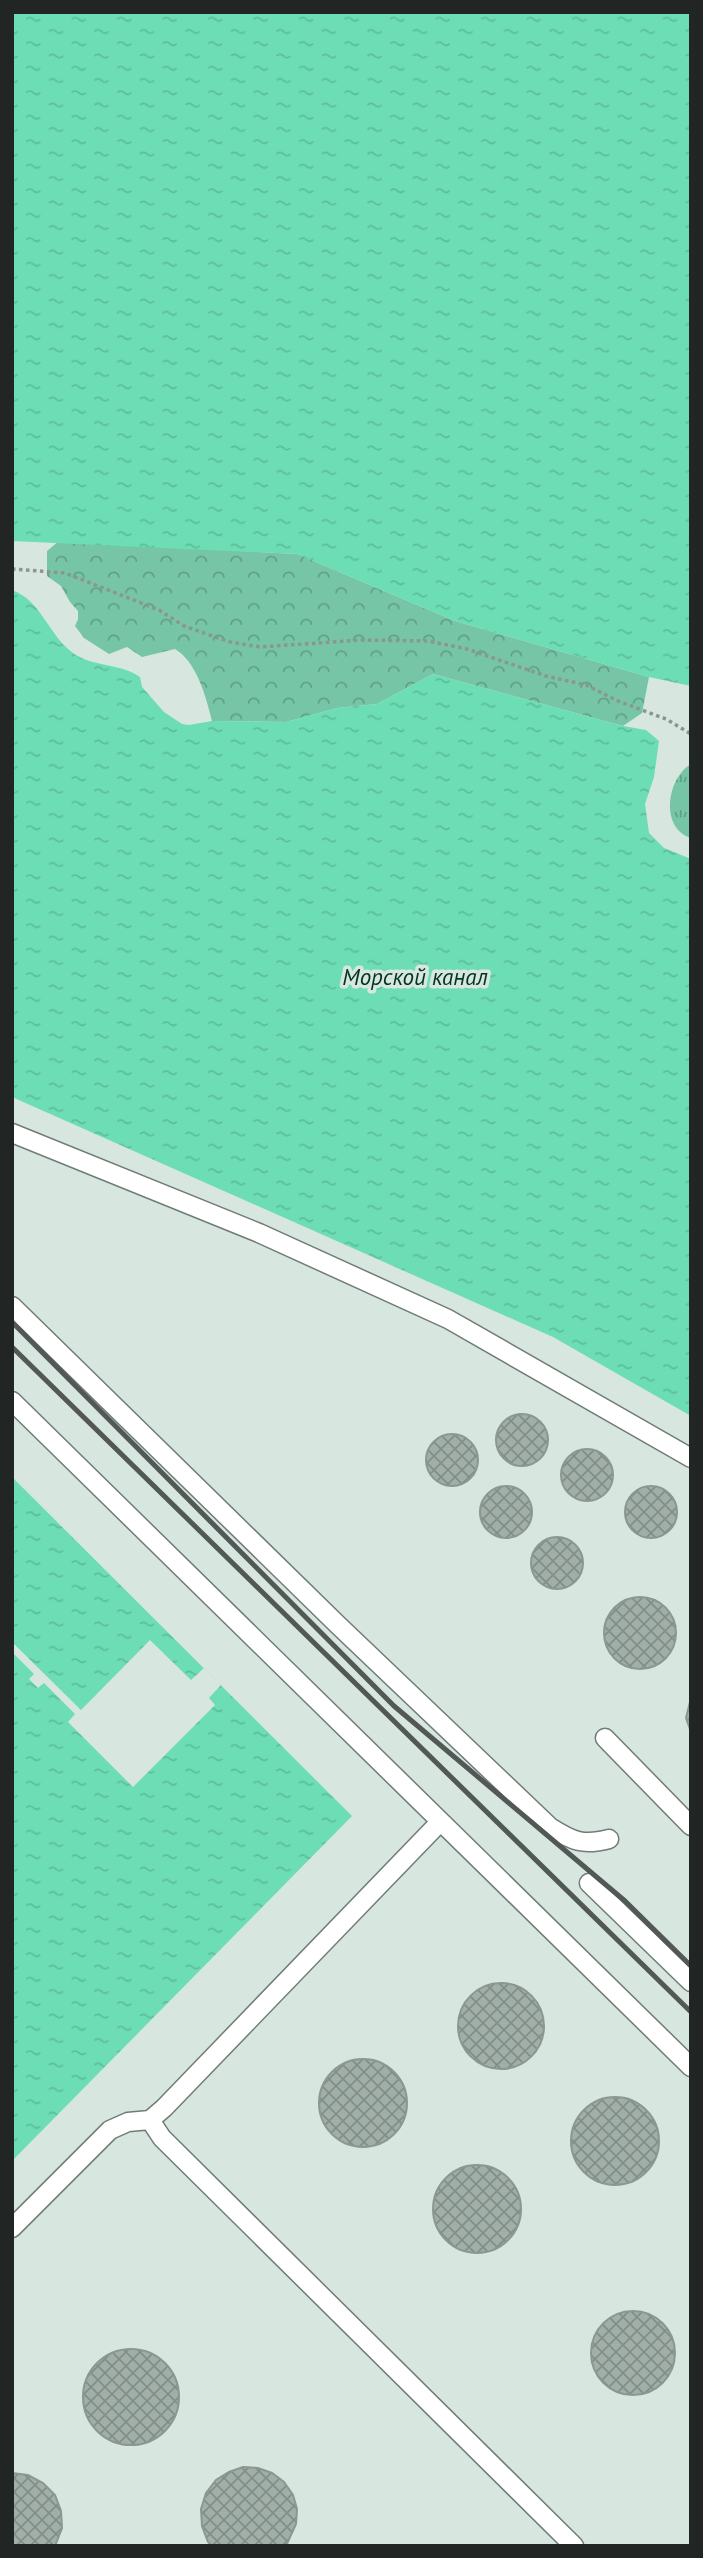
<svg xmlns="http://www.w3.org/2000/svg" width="703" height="2558" font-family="'PT Sans',sans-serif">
<defs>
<pattern id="grass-tufts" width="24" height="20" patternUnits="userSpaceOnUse" patternTransform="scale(1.75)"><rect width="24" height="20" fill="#77c5a7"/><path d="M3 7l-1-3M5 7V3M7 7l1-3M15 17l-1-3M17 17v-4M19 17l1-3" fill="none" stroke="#61a088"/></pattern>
<pattern id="forest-crowns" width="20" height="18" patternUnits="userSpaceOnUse" patternTransform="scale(1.75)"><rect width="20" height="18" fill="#77c5a7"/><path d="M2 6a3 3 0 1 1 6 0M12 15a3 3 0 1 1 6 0" fill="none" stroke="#61a088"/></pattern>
<pattern id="water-ripples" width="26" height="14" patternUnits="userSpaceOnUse" patternTransform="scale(1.75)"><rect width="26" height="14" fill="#6cddb4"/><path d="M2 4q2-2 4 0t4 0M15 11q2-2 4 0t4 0" fill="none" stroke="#5dbe9b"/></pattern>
<pattern id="building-cross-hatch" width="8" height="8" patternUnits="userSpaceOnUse" patternTransform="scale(1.75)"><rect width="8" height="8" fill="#a1afa9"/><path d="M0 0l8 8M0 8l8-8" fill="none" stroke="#838e89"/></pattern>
</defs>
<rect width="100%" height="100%" fill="#d7e6df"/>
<!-- grass -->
<path fill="url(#grass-tufts)" d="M691 764V838C659 828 667 778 691 764Z"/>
<!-- forest -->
<path fill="url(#forest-crowns)" d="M59 541 297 554 455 621 649 677 642 713 623 726 433 674 377 704 337 708 286 722 212 721C206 697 197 662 175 649L142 657 127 647 109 654 84 638 75 626 78 619V611L70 602 61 586 47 576V551Z"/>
<!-- water -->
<path fill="url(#water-ripples)" d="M12 12H691V686L649 677 455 621 297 554 12 541Z
M12 590C41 600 49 636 73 653 92 667 120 663 140 677L142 687 164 712 182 724 189 725 212 721 286 722 337 708 377 704 433 674 623 726 646 730 659 741 654 777 645 804 649 833 664 848 691 859V1416L553 1337 12 1097Z
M12 1477 352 1816 12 2161Z"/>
<!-- pier -->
<path fill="#d7e6df" d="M150 1640 191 1680 204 1668 221 1685 209 1698 215 1705 133 1787 68 1722 75 1714 44 1683 38 1688 29 1679 34 1674 12 1652V1642L81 1710Z"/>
<!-- building -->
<path fill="url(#building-cross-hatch)" stroke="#8a9891" stroke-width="2" d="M496 1440a26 26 0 1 1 52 0a26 26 0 1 1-52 0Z
M426 1460a26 26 0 1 1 52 0a26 26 0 1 1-52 0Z
M561 1475a26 26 0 1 1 52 0a26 26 0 1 1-52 0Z
M625 1512a26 26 0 1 1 52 0a26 26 0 1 1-52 0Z
M480 1512a26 26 0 1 1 52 0a26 26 0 1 1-52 0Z
M531 1563a26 26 0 1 1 52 0a26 26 0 1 1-52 0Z
M604 1633a36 36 0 1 1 72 0a36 36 0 1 1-72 0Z
M691 1698V1732L686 1718Z
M458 2026a43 43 0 1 1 86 0a43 43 0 1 1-86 0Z
M319 2103a44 44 0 1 1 88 0a44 44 0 1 1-88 0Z
M571 2141a44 44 0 1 1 88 0a44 44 0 1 1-88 0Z
M433 2209a44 44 0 1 1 88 0a44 44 0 1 1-88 0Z
M591 2353a42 42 0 1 1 84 0a42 42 0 1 1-84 0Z
M83 2397a48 48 0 1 1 96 0a48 48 0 1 1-96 0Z
M243 2467 258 2468 272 2473 284 2482 293 2495 297 2509 296 2524 286 2546H212L208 2542 202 2526 201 2509 206 2493 216 2480 229 2472Z
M12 2473 28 2475 43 2483 55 2495 61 2511 62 2528 55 2546H12Z"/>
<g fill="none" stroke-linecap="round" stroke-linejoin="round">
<!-- minor casing -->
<g stroke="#707d77" stroke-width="21">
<path id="minor" d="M12 1133 259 1233 448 1319 691 1458
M12 1306 338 1625 550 1827C572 1841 583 1846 609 1839
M12 1401 691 2067
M605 1738 691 1826
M589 1883 691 1982
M150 2120 162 2138 574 2546
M12 2228 110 2130 128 2122 150 2120 164 2108 440 1822"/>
</g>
<!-- path -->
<path stroke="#8b9691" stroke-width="3.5" stroke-dasharray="3.5 3.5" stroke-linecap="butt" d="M12 569 65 573 159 610 184 626 230 642 260 647 361 640 428 641 467 649 546 676 586 685 618 701 666 719 691 734"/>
<!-- minor -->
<use href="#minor" stroke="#fff" stroke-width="18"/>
<!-- rail -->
<path stroke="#515855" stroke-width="5" d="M12 1322 394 1706 625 1901 691 1966
M12 1347 691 2012"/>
</g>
<g text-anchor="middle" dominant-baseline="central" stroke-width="7" stroke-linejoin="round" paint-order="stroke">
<!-- water labels -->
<g font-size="23" font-style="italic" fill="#003424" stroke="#d7e6df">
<text x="415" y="976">Морской канал</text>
</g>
</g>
<!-- border -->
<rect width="703" height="2558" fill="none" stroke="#212624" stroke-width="28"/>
</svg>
